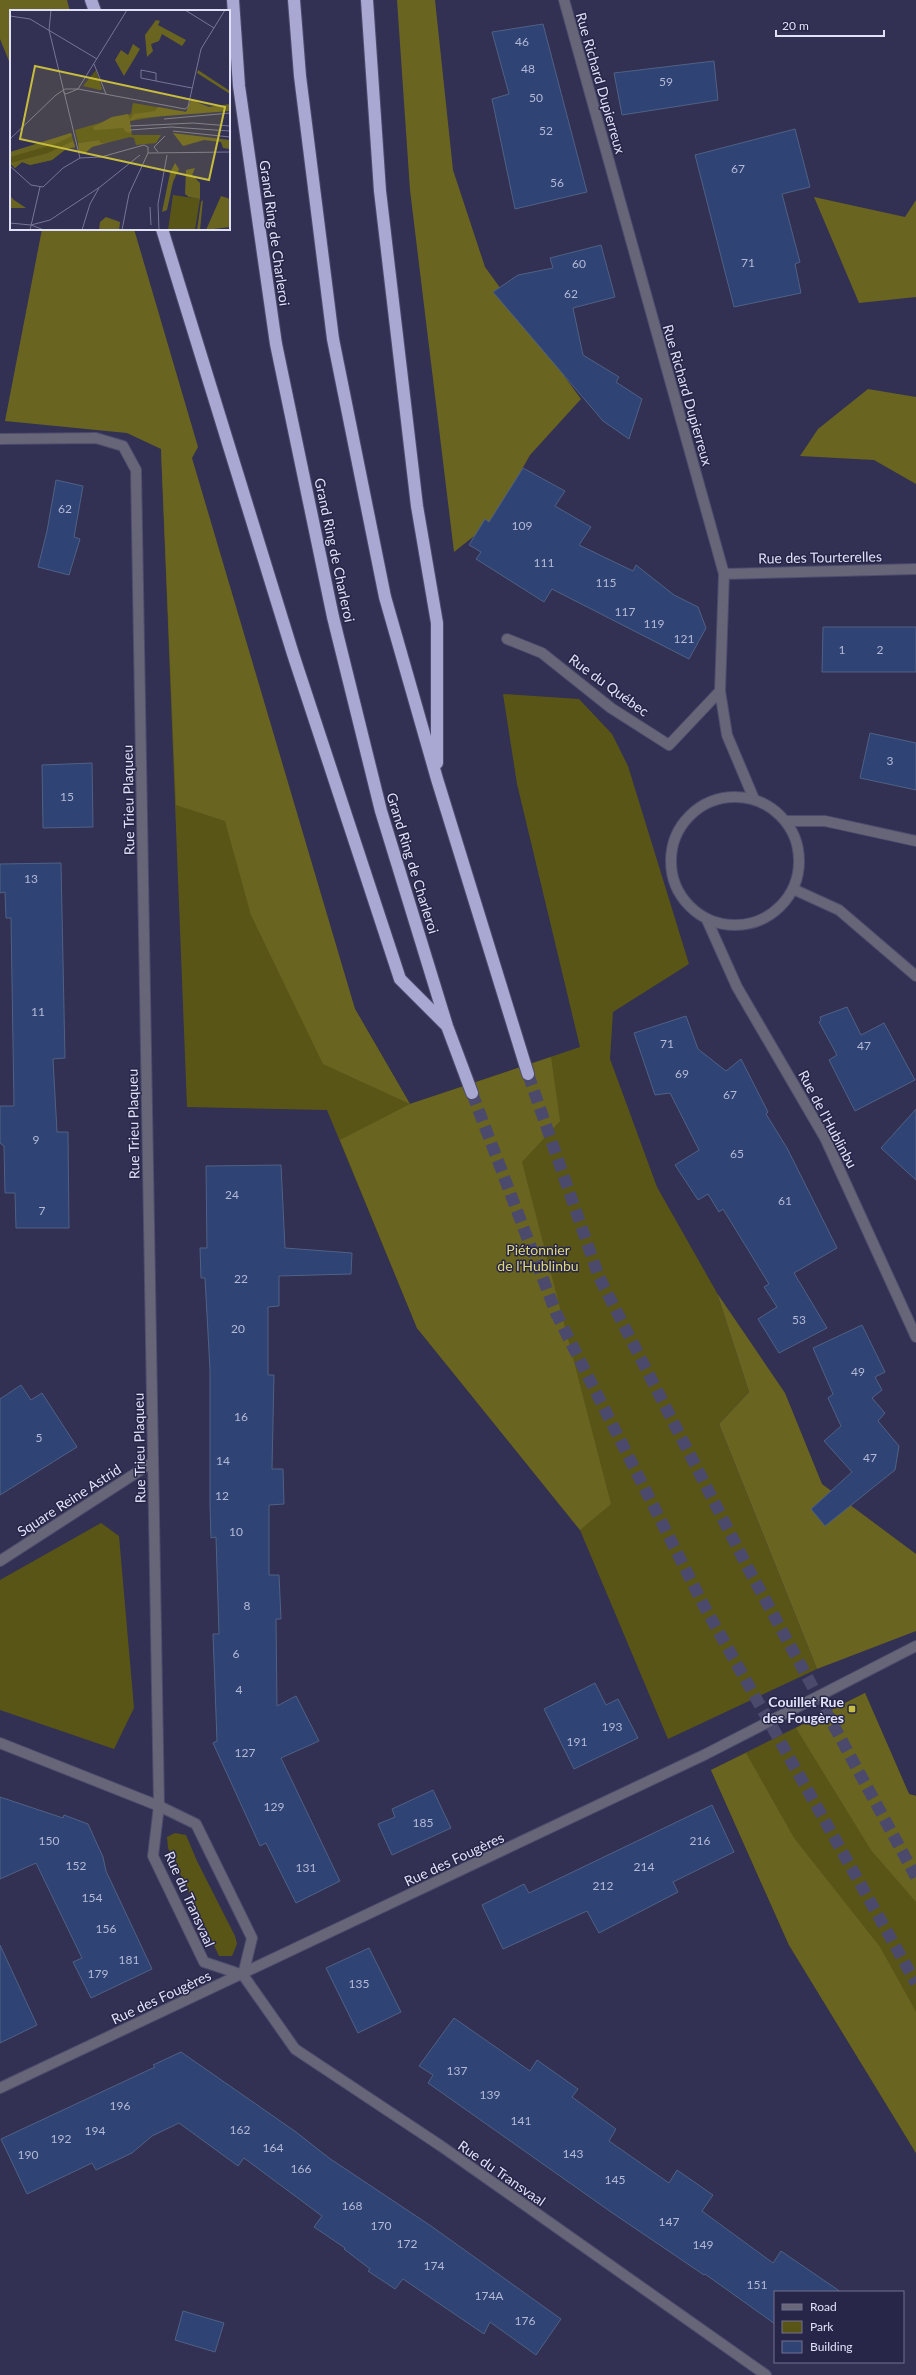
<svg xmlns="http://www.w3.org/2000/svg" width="916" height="2375" font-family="Lato,sans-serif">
<rect width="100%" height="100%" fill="#323053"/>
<!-- green -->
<path fill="#595517" d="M161 449 355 1009 410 1104 580 1047 517 784 503 694 579 699 612 734 628 766 689 964 613 1012 610 1059 657 1187 717 1293 749 1392 719 1424 817 1669 668 1739 580 1530 417 1328 327 1110 187 1107Z
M101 1523 119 1536 134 1708 114 1749 0 1710V1580Z
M865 1693 909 1794 916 1796V2153L789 1945 711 1770Z
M175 1833 186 1835 197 1861 235 1936 237 1944 232 1956H219L168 1848 167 1837Z"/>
<!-- forest -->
<path fill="#6a6421" d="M0 0H67L70 11H11V66L0 39Z
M397 0H435L453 170 485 267 581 399 530 455 493 521 454 552 410 190Z
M814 197 905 217 916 200V297L859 303Z
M42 229H134L198 447 192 458 355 1009 410 1104 551 1057 560 1121 522 1162 611 1504 580 1530 417 1328 340 1140 410 1104 323 1064 251 915 225 821 176 805 161 449 127 433 5 421Z
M868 389 916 397V484L874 460 800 456 818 429Z
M717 1293 785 1393 822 1484 916 1554V1631L817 1669 719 1424 749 1392Z
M865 1693 909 1794 916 1796V1902L871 1850 796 1728Z
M746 1753 794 1838 880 1947 916 2012V2153L789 1945 711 1770Z"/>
<!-- building -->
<path fill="#2f4475" stroke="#506184" d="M543 24 587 192 515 209 492 99 509 94 492 32Z
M714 61 718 100 622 115 614 73Z
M795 129 810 187 782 194 800 262 795 264 801 293 734 307 695 155Z
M601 245 615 297 573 308 583 355 619 377 616 382 642 399 629 439 603 421 493 292 518 275 553 268 550 258Z
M523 468 565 491 555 506 591 527 579 545 633 571 636 565 674 595 698 607 706 628 689 659 552 589 544 602 476 559 481 552 469 545 485 519 489 522Z
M56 480 83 486 74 537 80 539 69 575 38 567 47 531Z
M823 627H916V672H822Z
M870 733 916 743V790L860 778Z
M92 763 93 827 43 828 42 765Z
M61 863 65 1058 53 1059 57 1132H68L69 1228H16L15 1193H5L4 1146 0 1143V1106H14L11 918H6L5 892 0 893V864Z
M847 1007 861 1035 884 1023 915 1080 855 1111 829 1060 837 1055 819 1022 821 1020 820 1017Z
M686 1016 698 1049 726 1071 741 1059 768 1112 766 1114 787 1148 837 1248 794 1273 827 1328 779 1353 758 1319 777 1307 764 1287 769 1284 723 1209 719 1212 708 1194 698 1200 675 1165 699 1150 670 1093 655 1095 634 1033Z
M916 1109V1180L881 1148Z
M281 1165 285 1248 352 1253 351 1274 279 1276V1306L268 1307V1375H274L272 1469H283L284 1504 269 1505V1575H279L281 1619H276L277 1706 296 1696 319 1741 281 1758 340 1881 296 1903 266 1843 260 1846 213 1743 217 1741 213 1634H219L216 1537 211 1538 210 1506V1370L205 1278H201L200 1248H207L206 1166Z
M862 1325 885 1372 875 1377 882 1390 872 1398 885 1413 878 1421 899 1446 895 1470 825 1526 811 1509 852 1472 824 1441 841 1426 828 1398 833 1394 813 1348Z
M21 1385 31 1400 42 1393 77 1447 0 1495V1399Z
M595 1683 606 1705 618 1699 638 1738 574 1769 544 1709Z
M433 1790 451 1828 392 1855 378 1824 395 1817 392 1809Z
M0 1797 63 1818 64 1815 88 1824 103 1857 106 1871 152 1969 91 1998 73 1962 82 1958 36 1863 0 1879Z
M712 1805 734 1852 673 1882 678 1892 599 1933 587 1911 503 1949 482 1905 524 1884 529 1893Z
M0 1945 37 2025 0 2043Z
M369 1948 401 2012 358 2033 326 1968Z
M454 2018 530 2071 537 2060 578 2089 572 2097 616 2129 609 2141 669 2183 677 2170 713 2195 702 2211 773 2263 781 2251 841 2292H775V2324L705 2274 704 2275 611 2212 455 2102 428 2083 433 2075 419 2066Z
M181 2052 296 2132 329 2158 431 2226 561 2319 536 2355 490 2322 484 2334 403 2279 395 2289 368 2271 370 2269 344 2249 345 2248 314 2227 322 2216 244 2158 238 2166 179 2123 152 2136 132 2153 96 2170 92 2163 27 2194 1 2139 155 2067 153 2065Z
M183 2311 224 2323 215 2352 175 2340Z"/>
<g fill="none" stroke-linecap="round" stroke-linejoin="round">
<!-- highway-tunnel -->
<path stroke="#4c4a6c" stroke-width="12" stroke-dasharray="12 6" stroke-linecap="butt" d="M528 1074 599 1277 748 1568 916 1877
M472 1093 556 1313 703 1604 916 1983"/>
<!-- minor casing -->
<g stroke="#4e4c6d" stroke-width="12">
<path id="minor" d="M564 0 724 574 720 691 727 735 754 799
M0 439 96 438 123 446 136 470 159 1806 0 1743
M724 574 916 569
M507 639 542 653 611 708 669 745 720 691
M671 861a64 64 0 1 1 128 0a64 64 0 1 1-128 0Z
M786 821H825L916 841
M793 889 839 910 916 976
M707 920 737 987 825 1138 916 1337
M0 1561 153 1462
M243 1975 252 1938 196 1824 159 1806 153 1856 204 1962 243 1975 295 2049 441 2146 766 2375
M0 2088 704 1755 916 1646"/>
</g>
<!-- highway casing -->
<g stroke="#4e4c6d" stroke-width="14">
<path id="highway" d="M91 0 95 11
M233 0 239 86 276 344 333 617 381 811 447 1026 472 1093
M294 0 300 76 333 339 385 597 437 779 528 1074
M367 0 380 191 417 506 437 623V763
M162 229 293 654 400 979 446 1025"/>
</g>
<!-- minor -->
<use href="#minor" stroke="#666678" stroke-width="10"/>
<!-- highway -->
<use href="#highway" stroke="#a8a8d3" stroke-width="12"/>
</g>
<!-- markers -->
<rect fill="#c6bc3d" stroke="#282648" stroke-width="1.5" x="848" y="1705" width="8" height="8" rx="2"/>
<g text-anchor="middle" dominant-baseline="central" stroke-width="3" stroke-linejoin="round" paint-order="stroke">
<!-- number labels -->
<g font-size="12" fill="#b4b9d6">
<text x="522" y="41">46</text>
<text x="528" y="68">48</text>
<text x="666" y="81">59</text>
<text x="536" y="97">50</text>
<text x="546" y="130">52</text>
<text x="738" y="168">67</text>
<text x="557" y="182">56</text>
<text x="748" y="262">71</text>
<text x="579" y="263">60</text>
<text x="571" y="293">62</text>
<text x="65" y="508">62</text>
<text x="522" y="525">109</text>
<text x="544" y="562">111</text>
<text x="606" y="582">115</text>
<text x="625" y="611">117</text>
<text x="654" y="623">119</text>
<text x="684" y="638">121</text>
<text x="842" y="649">1</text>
<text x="880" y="649">2</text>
<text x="890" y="760">3</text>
<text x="67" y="796">15</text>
<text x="31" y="878">13</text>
<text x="38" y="1011">11</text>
<text x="667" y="1043">71</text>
<text x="864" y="1045">47</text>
<text x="682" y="1073">69</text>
<text x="730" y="1094">67</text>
<text x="36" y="1139">9</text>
<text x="737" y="1153">65</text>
<text x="232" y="1194">24</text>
<text x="785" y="1200">61</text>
<text x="42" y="1210">7</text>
<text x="241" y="1278">22</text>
<text x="799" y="1319">53</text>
<text x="238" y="1328">20</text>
<text x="858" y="1371">49</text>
<text x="241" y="1416">16</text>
<text x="39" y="1437">5</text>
<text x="870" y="1457">47</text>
<text x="223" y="1460">14</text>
<text x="222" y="1495">12</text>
<text x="236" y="1531">10</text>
<text x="247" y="1605">8</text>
<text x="236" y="1653">6</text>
<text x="239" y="1689">4</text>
<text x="612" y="1726">193</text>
<text x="577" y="1741">191</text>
<text x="245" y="1752">127</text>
<text x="274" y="1806">129</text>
<text x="423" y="1822">185</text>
<text x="49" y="1840">150</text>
<text x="700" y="1840">216</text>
<text x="76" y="1865">152</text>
<text x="644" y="1866">214</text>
<text x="306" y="1867">131</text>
<text x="603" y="1885">212</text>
<text x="92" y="1897">154</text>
<text x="106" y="1928">156</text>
<text x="129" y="1959">181</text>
<text x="98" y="1973">179</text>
<text x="359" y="1983">135</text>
<text x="457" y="2070">137</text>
<text x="490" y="2094">139</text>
<text x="120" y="2105">196</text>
<text x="521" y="2120">141</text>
<text x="240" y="2129">162</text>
<text x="95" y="2130">194</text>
<text x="61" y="2138">192</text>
<text x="273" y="2147">164</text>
<text x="573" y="2153">143</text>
<text x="28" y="2154">190</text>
<text x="301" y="2168">166</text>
<text x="615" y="2179">145</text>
<text x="352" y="2205">168</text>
<text x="669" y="2221">147</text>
<text x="381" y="2225">170</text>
<text x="407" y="2243">172</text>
<text x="703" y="2244">149</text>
<text x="434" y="2265">174</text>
<text x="757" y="2284">151</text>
<text x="489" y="2295">174A</text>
<text x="525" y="2320">176</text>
</g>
<!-- street labels -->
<g font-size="14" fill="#e0e0f7" stroke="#282648">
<text transform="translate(601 83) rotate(74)">Rue Richard Dupierreux</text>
<text transform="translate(275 233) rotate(82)">Grand Ring de Charleroi</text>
<text transform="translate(688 395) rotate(74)">Rue Richard Dupierreux</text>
<text transform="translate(335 550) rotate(78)">Grand Ring de Charleroi</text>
<text transform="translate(820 557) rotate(-1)">Rue des Tourterelles</text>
<text transform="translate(609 685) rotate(36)">Rue du Québec</text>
<text transform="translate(128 800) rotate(-91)">Rue Trieu Plaqueu</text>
<text transform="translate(413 863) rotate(73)">Grand Ring de Charleroi</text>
<text transform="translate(828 1119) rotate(62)">Rue de l'Hublinbu</text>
<text transform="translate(133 1124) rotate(-91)">Rue Trieu Plaqueu</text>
<text transform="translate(139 1448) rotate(-91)">Rue Trieu Plaqueu</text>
<text transform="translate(69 1500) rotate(-33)">Square Reine Astrid</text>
<text transform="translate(454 1859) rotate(-25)">Rue des Fougères</text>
<text transform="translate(190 1899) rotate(66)">Rue du Transvaal</text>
<text transform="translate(161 1997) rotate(-25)">Rue des Fougères</text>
<text transform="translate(502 2173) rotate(35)">Rue du Transvaal</text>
</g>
<!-- park labels -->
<g font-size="14" fill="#e0d97a" stroke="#282648">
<text x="538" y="1249">Piétonnier<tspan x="538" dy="16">de l'Hublinbu</tspan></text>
</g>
<!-- poi labels -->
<g font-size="14" font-weight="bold" fill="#e0e0f7" stroke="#282648" text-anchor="end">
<text x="844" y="1701">Couillet Rue<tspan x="844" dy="16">des Fougères</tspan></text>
</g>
</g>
<!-- overview -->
<g transform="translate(10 10)">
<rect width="220" height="220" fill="#323053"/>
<path d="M86 60 92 79 90 80 73 76ZM123 93 176 102 120 111 122 125H151L146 133 126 135 124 128 120 127 100 132 91 133 89 130 68 133 65 120 121 104ZM61 123 65 137 56 139 42 150 20 155 12 152 5 158 0 153V143ZM163 185 190 189 185 220H158Z" fill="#595517"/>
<path d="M146 10 150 11 148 15 176 30 172 36 152 24 149 31 141 34 143 41 137 47 135 25ZM123 34 130 39 114 66 105 50 111 40 118 45ZM188 60 220 81V84L187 63ZM181 90 199 97 220 94V101L128 108 120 111 121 123 116 122 113 118 84 120 83 117 102 107 118 104 120 110 124 104 145 101 148 97 176 102ZM61 123 62 126 45 134 0 147V142ZM163 123 220 130V139L213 138 211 132 194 130 173 136ZM89 130 91 133 100 132 82 137 74 144 69 143 68 133ZM63 131 65 137 56 139 42 150 20 155 12 152 5 158 0 153 38 143ZM165 153 169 159 163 172 157 200 152 202 160 163ZM185 158 182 165 190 173V189L179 187 175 184 176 160ZM0 186 4 190 16 198H0ZM211 186 220 189V217L196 220ZM193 190 190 220H187L191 192ZM96 207 110 212 109 220H89L90 212Z" fill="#6a6421"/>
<path fill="none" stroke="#787695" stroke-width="1" d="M41 0 39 20 70 148M117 0 68 79 175 99 178 97 191 39 215 0M175 0 204 18M0 6 20 9 87 49M84 54 96 84M146 71 131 68V60L146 63V71L182 78M154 109 220 103M120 116 183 113 220 116M120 120 161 117 220 121M163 121 220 127M0 129 46 85 55 79H68L56 84 53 82M148 142 144 137 155 126M138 143 220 142M0 156 21 175 33 177 53 158 70 148 91 147 134 135 138 137V143M140 197 141 215M0 213 21 215 40 210 90 177 130 145M21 215 34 220M20 220 30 177M72 220 80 194 89 178M112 220 119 184 138 143M149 220 148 194 157 145"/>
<path fill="#c6bc3d" fill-opacity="0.15" stroke="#c6bc3d" stroke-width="2" d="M25 56 215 97 199 170 10 129Z"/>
<rect width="220" height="220" fill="none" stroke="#e0e0f7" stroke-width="2"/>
</g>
<!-- legend -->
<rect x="774" y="2291" width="130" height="72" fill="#282648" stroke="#72708e"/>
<rect x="782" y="2304" width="20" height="6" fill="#666678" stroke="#72708e"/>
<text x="810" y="2311" font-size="12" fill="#e0e0f7">Road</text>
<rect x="782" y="2321" width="20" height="12" fill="#595517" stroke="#72708e"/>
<text x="810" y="2331" font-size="12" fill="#e0e0f7">Park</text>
<rect x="782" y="2341" width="20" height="12" fill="#2f4475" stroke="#72708e"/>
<text x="810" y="2351" font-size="12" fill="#e0e0f7">Building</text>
<!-- scale -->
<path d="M776 30v6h108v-6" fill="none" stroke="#e0e0f7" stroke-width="2"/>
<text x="782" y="30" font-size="12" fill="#e0e0f7" stroke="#282648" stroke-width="3" paint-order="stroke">20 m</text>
</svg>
